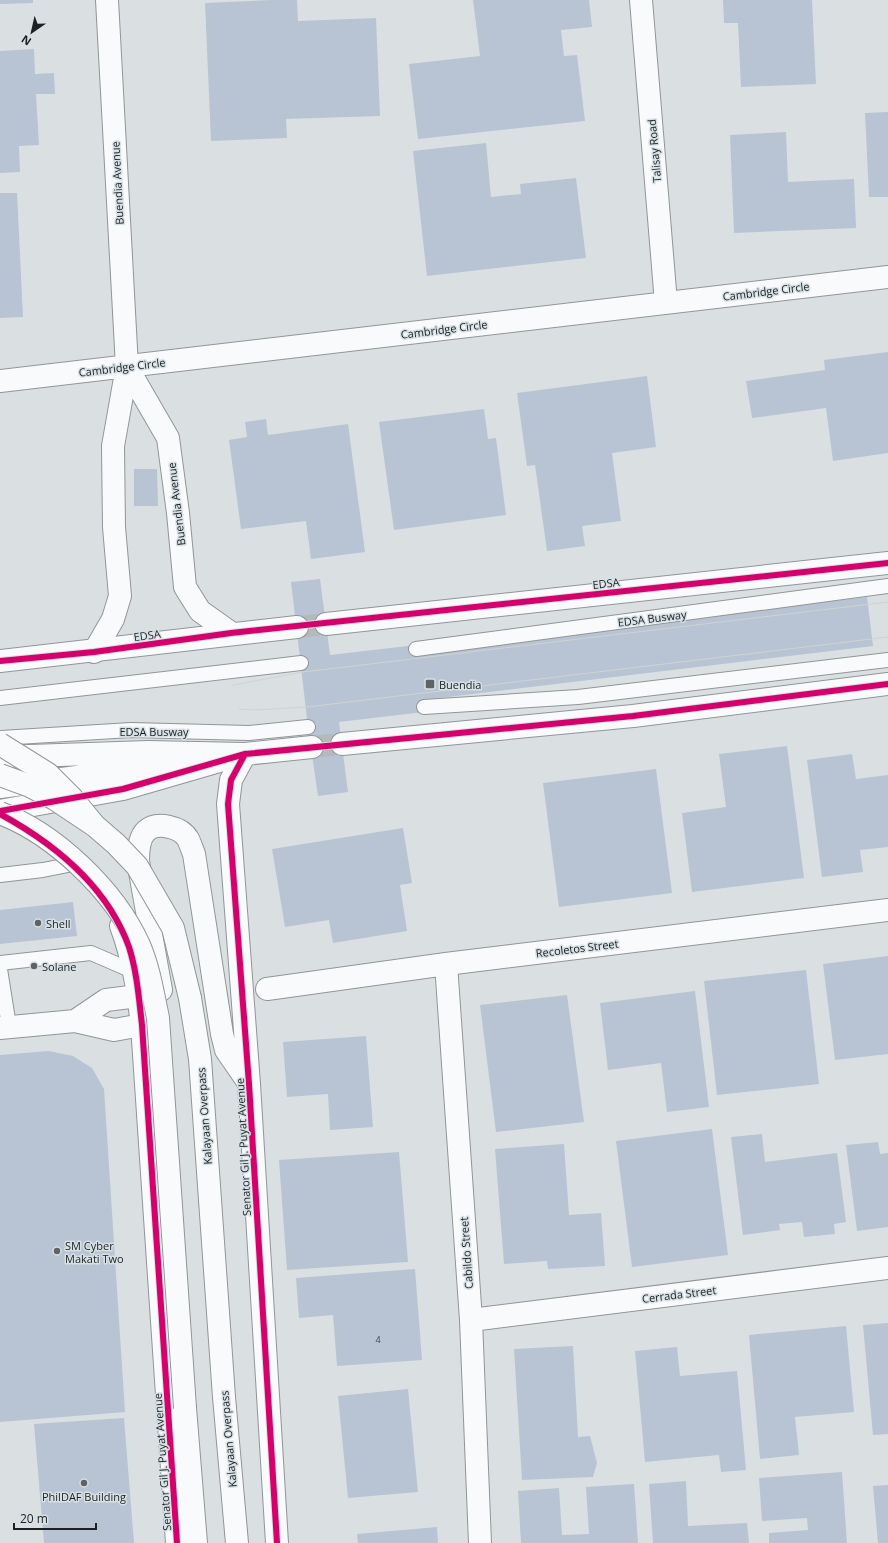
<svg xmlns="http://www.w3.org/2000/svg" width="888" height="1543" font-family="'Open Sans',sans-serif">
<rect width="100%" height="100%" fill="#dae0e2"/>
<!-- building -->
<path fill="#b8c4d3" d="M0 0H33V3L0 4Z
M273 0H297L298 21 376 18 380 116 286 119 287 138 211 141 205 3Z
M473 0H589L592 27 561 30 564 56 577 55 585 121 418 139 409 64 480 56Z
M723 0H812L816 84 741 87 738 23H724Z
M34 49 35 74 54 73 55 94H36L39 145 19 146 20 172 0 173V51Z
M888 112V197H869L865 113Z
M786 132 788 182 854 179 856 228 734 233 730 135Z
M486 143 491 197 521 194 520 184 576 178 586 258 427 276 413 151Z
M0 193H17L23 317 0 318Z
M888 352V453L833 461 826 408 752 418 746 381 825 370 824 360Z
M647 376 656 447 612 453 621 521 582 526 585 546 547 551 535 465 527 466 517 393Z
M484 409 488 439 496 438 506 515 394 530 379 422Z
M266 419 268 435 348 424 365 552 311 559 306 521 241 529 229 440 247 437 245 422Z
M134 469H157L158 506H134Z
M320 579 330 655 416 645 417 651 867 597 873 646 423 700 424 712 339 722 348 792 318 796 308 727 291 582Z
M787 746 804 878 692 892 682 813 726 807 719 754Z
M852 754 856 779 888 775V847L860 850 863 872 822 877 807 760Z
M656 769 672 893 559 907 543 783Z
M403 828 412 883 400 885 407 931 333 943 329 920 285 927 272 849Z
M73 902 77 936 0 944V910Z
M888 956V1054L835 1060 823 964Z
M806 970 819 1084 717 1095 704 981Z
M695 991 709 1107 667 1112 661 1063 608 1070 600 1003Z
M567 995 584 1122 496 1132 480 1005Z
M366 1036 373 1127 330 1130 328 1094 287 1097 283 1042Z
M49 1051 73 1056 92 1068 104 1089 125 1412 0 1422V1055Z
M712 1129 728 1255 632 1267 616 1141Z
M762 1134 765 1162 837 1153 846 1222 834 1224 835 1234 804 1237 802 1222 779 1224 780 1230 743 1235 731 1137Z
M878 1142 880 1154 888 1153V1227L857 1231 846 1145Z
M564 1144 569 1215 601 1213 605 1266 548 1269 547 1261 504 1264 495 1149Z
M399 1152 408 1262 287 1270 279 1160Z
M415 1269 422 1360 337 1366 333 1315 299 1318 296 1278Z
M888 1323V1434L873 1435 863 1325Z
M846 1326 854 1412 795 1417 799 1455 760 1459 749 1335Z
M573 1346 578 1437 590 1436 597 1463 593 1477 522 1480 514 1349Z
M677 1347 680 1376 737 1371 746 1470 721 1472 719 1455 645 1462 635 1351Z
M408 1389 418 1492 348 1498 338 1396Z
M124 1418 134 1543H44L34 1424Z
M842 1472 847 1543H769V1533L808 1530 807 1518 762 1521 759 1478Z
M686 1481 688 1526 747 1523 749 1543H653L649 1484Z
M634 1484 638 1543H521L518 1491 559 1488 562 1535 589 1534 586 1487Z
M888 1485V1543H878L873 1486Z
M437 1527 438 1543H358L357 1534Z"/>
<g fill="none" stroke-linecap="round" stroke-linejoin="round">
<!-- highway-tunnel -->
<path stroke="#b4babc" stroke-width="22" stroke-dasharray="22 11" stroke-linecap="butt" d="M297 627 326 624
M312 747 342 744"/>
<!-- lane casing -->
<g stroke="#919597" stroke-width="16">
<path id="lane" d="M416 649 888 586
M0 698 301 663
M424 707 578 697 888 660
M0 738 131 730 249 733 308 727
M0 875 43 870 73 864
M0 963 91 953 135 972
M0 969 9 1026"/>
</g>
<!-- street casing -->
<g stroke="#919597" stroke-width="24">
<path id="street" d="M641 0 666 303
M127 367 168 438 178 513 185 587 200 611 231 633
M0 381 888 277
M94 652 113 619 120 596 114 527 113 446 127 367 107 0
M446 964 471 1320 480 1543
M267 989 446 964 888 910
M75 1021 106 1000 138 996
M0 1028 75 1021 114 1030 142 1025
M471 1320 888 1268"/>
</g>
<!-- primary casing -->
<g stroke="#919597" stroke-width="24">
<path id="primary" d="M245 754 231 780 228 804 249 1084 277 1543
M121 926C133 958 138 991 142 1025L177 1543
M161 990 138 861C138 852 139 838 146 831 157 821 181 827 188 839 190 843 192 849 194 854L222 1034 226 1050 248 1082
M190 998 200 1059 224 1397 237 1543
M185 1408 196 1543"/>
</g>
<!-- highway casing -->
<g stroke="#919597" stroke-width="24">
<path id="highway" d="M326 624 888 563
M0 661 297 627
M342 744 633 716 888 684
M0 757 148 752 245 754 312 747
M0 787 167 765
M0 811 123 789 223 760"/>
</g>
<!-- lane -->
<use href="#lane" stroke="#f9fafb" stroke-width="14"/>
<!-- street -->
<use href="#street" stroke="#f9fafb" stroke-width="22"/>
<!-- primary -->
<use href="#primary" stroke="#f9fafb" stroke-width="22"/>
<!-- highway -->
<use href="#highway" stroke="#f9fafb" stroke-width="22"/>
<!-- tram -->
<path stroke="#d0d2d3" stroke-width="1" d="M233 685 303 672 888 602
M239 709 255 710 307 707 888 637"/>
<!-- primary-bridge casing -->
<g stroke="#919597" stroke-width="24" stroke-linecap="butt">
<path id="primary-bridge" d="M0 775 30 786 55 799 94 825 116 844 137 866 173 928 190 998
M0 813C55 834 114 890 139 945 149 968 153 994 158 1018L185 1408"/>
</g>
<!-- highway-bridge casing -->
<g stroke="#919597" stroke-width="24" stroke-linecap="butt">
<path id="highway-bridge" d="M0 744 48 774 72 798 94 825"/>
</g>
<!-- primary-bridge -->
<use href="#primary-bridge" stroke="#f9fafb" stroke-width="22"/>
<!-- highway-bridge -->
<use href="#highway-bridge" stroke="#f9fafb" stroke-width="22"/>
<!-- cycleway casing -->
<g stroke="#d7e1e5" stroke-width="8">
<path id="cycleway" d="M0 661 94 652 231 633 888 563
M245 754 231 780 228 804 249 1084 277 1543
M0 811 123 789 245 754 633 716 888 684
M0 814C55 844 107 886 129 947 137 972 139 999 142 1025L177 1543"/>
</g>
<!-- cycleway -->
<use href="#cycleway" stroke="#d6006c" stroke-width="6"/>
</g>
<!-- markers -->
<g fill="#5f6365" stroke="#d7e1e5" stroke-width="1.5">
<rect x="425" y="679" width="10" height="10" rx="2"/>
<circle cx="38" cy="923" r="4"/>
<circle cx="34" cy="966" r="4"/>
<circle cx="57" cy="1251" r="4"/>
<circle cx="84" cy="1483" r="4"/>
</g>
<g text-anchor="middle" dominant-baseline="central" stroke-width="3" stroke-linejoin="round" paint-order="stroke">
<!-- number labels -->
<g font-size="9" fill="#44494e">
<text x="378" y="1339">4</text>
</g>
<!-- street labels -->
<g font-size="11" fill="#1d2022" stroke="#d7e1e5">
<text transform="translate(654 151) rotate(-95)">Talisay Road</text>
<text transform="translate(117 183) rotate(-93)">Buendia Avenue</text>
<text transform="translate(766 291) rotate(-7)">Cambridge Circle</text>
<text transform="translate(444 329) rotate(-7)">Cambridge Circle</text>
<text transform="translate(122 367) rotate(-7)">Cambridge Circle</text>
<text transform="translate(176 504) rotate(-97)">Buendia Avenue</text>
<text transform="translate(606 583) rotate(-6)">EDSA</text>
<text transform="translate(652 618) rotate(-7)">EDSA Busway</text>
<text transform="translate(147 635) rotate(-8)">EDSA</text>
<text x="154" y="731">EDSA Busway</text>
<text transform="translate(577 948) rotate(-7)">Recoletos Street</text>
<text transform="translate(204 1116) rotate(-94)">Kalayaan Overpass</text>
<text transform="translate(243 1147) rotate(-93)">Senator Gil J. Puyat Avenue</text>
<text transform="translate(466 1253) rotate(-94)">Cabildo Street</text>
<text transform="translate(679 1294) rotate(-7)">Cerrada Street</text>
<text transform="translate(228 1439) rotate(-95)">Kalayaan Overpass</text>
<text transform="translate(162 1462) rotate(-94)">Senator Gil J. Puyat Avenue</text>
</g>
<!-- poi labels -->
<g font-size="11" fill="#1d2022" stroke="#d7e1e5" text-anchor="start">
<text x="439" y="684">Buendia</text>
<text x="46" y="923">Shell</text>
<text x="42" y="966">Solane</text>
<text x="65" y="1245">SM Cyber<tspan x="65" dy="13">Makati Two</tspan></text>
<text x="84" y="1496" text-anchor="middle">PhilDAF Building</text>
</g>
</g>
<!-- north arrow -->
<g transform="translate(32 32) rotate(214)" stroke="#d7e1e5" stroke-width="3" paint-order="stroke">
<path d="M0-3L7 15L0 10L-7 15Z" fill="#1d2022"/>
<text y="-6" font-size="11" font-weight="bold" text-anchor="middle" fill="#1d2022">N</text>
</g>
<!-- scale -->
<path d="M14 1523v6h82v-6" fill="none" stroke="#1d2022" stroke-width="2"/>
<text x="20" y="1523" font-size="12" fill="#1d2022" stroke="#d7e1e5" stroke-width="3" paint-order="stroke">20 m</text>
</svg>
